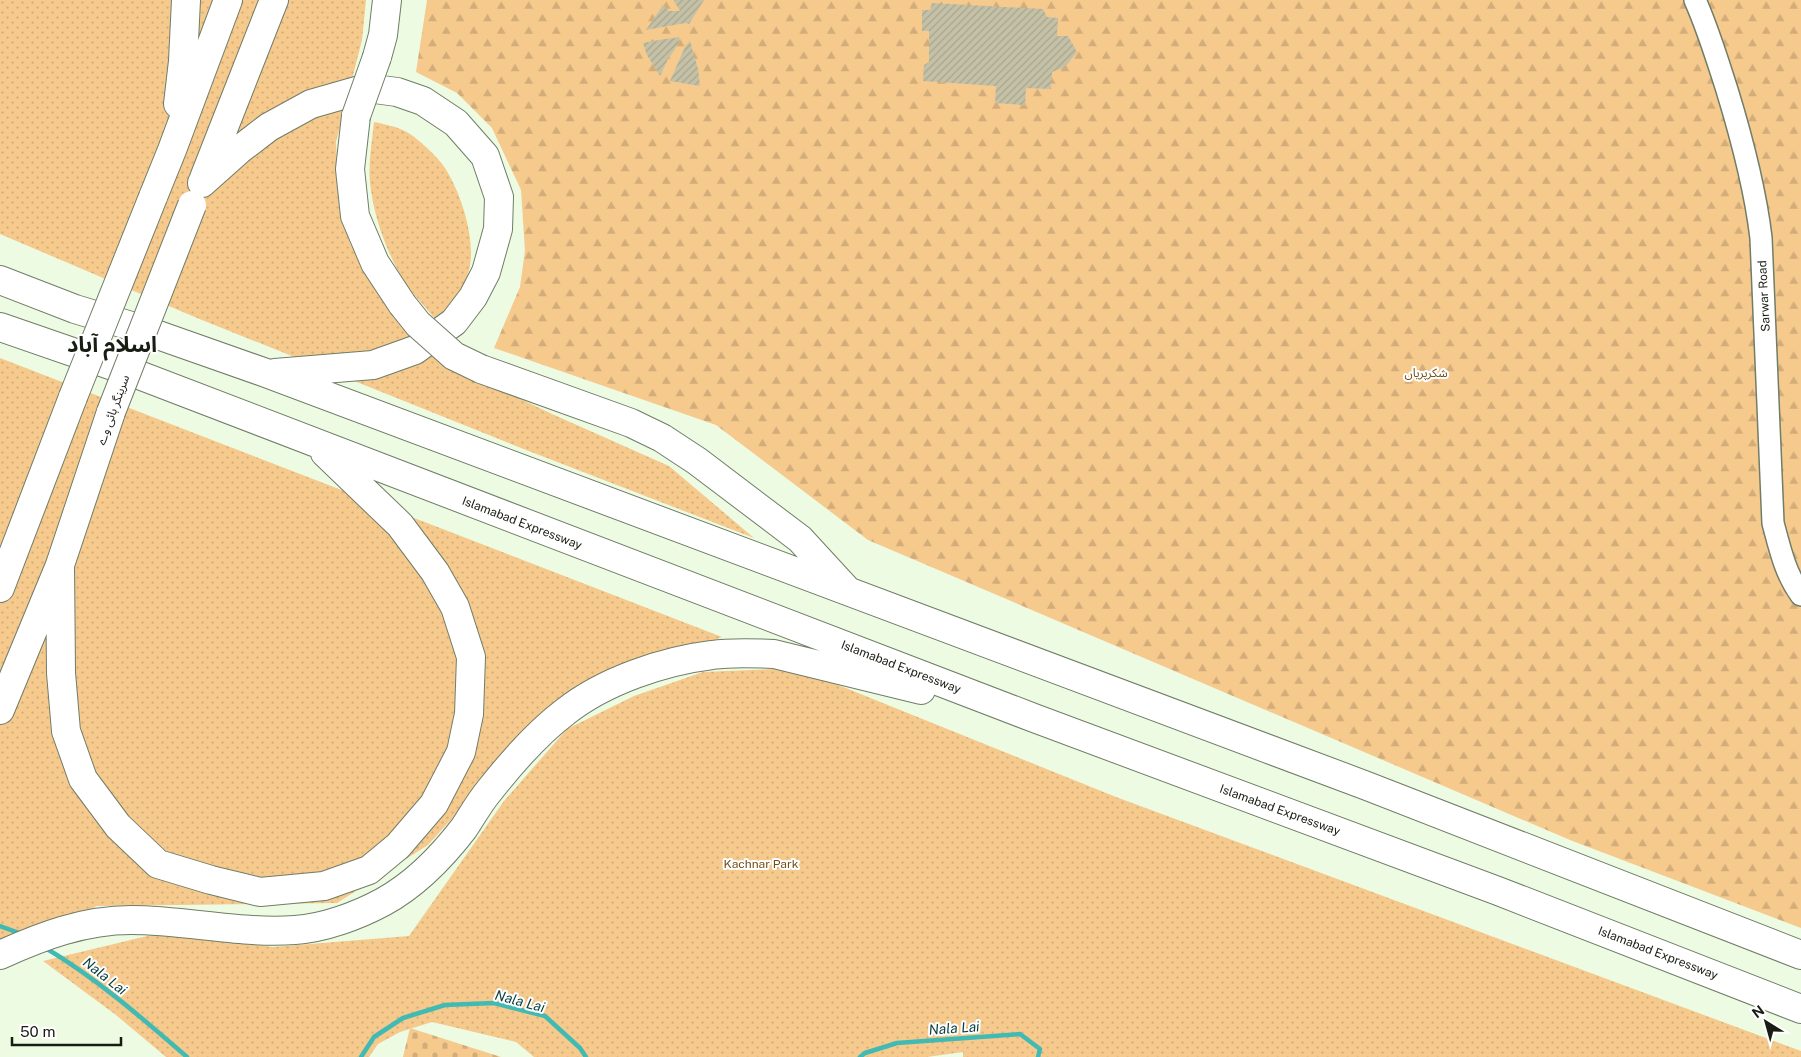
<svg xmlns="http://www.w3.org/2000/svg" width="1801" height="1057" font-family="'Public Sans','Noto Sans Arabic',sans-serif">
<defs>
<pattern id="grass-dots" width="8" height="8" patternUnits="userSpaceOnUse" patternTransform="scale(1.25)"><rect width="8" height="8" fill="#f6c98d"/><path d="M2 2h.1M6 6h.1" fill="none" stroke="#d2ac79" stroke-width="1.8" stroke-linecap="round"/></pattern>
<pattern id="forest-firs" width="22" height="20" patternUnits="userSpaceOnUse" patternTransform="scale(1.25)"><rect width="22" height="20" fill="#f6c98d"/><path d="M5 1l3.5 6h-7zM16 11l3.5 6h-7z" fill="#d2ac79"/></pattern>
<pattern id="cemetery-stones" width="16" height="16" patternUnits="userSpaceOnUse" patternTransform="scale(1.25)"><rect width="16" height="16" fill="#f6c98d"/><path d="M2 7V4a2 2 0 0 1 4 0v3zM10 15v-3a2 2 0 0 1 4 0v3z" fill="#d2ac79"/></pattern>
<pattern id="building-hatch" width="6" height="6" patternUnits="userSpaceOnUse" patternTransform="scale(1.25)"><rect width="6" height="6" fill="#c4c1a7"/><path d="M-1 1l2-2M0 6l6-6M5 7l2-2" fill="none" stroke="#a8a58f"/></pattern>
</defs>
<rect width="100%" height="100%" fill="#edfbe2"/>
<!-- grass -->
<path fill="url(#grass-dots)" d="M0 0H366L362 40 336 142 339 206 350 243 366 275 393 315 441 361 552 414 669 466 754 538 521 448 197 318 0 234Z
M374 122C388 125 401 127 413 136 424 145 437 156 445 168 461 193 475 237 470 266 465 289 453 305 438 322 428 310 417 299 408 287 388 257 374 219 370 183 368 163 372 142 374 122Z
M0 358 722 637 558 701 428 845 337 903 97 906 0 952Z
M796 668 1116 797 1801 1051V1057H963V1052L927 1057H534L516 1042 432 1022 400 1032 378 1044 369 1057H166L116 1015 43 961 164 932 273 947 409 936 504 801 567 729 634 696 703 672Z"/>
<!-- forest -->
<path fill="url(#forest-firs)" d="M427 0H1801V928L1570 840 868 540 716 425 494 348 520 287 525 251 521 190 492 128 457 93 416 72Z"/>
<!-- cemetery -->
<path fill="url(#cemetery-stones)" d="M410 1028 501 1057H403Z"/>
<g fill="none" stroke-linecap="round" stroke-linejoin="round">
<!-- stream -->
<path stroke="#41bab3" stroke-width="4.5" d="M0 926 22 934
M44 947C96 978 141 1017 187 1057
M361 1057 374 1037 403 1018 445 1005 494 1003 545 1016 580 1048 586 1057
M860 1057 865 1053 897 1043 1020 1034 1040 1049 1038 1057"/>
</g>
<!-- building -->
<path fill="url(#building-hatch)" d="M675 0H704L689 24 685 23 646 30 663 5 669 11H680L674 1Z
M932 3 1043 9 1047 17 1058 18 1057 36H1068L1077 52 1065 67 1052 72 1051 89 1026 88 1025 105 995 103 996 86 923 81 924 65 929 62V31H922V10H930Z
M680 37 677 46 668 59 660 76 647 55 643 43 659 40Z
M690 41 698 69 700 86 670 81 685 47Z"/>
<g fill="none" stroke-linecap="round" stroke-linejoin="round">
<!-- secondary casing -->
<g stroke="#707d67" stroke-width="24">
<path id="secondary" d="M1695 0C1708 29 1717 59 1727 90 1742 139 1755 187 1761 238L1773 523C1780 549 1785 573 1801 595"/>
</g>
<!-- highway casing -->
<g stroke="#707d67" stroke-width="30">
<path id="highway" d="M377 57 383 35 387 0
M178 104 183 61 186 0
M356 116 350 169 355 216 375 263 402 304
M204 178 274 0
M202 183 239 150 269 127 311 104 367 88 397 92 423 101 456 123 485 156 499 197 498 229 486 272 473 297 454 322 415 350 373 365 275 373
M153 197 172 150 228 0
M0 280 75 309 141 329 266 373 1367 786 1801 955
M0 327 139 375 1034 718 1498 891 1801 1009
M481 369 631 423 662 438 697 461 800 539 846 589
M60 565 61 673 66 731 83 779 118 826 158 864 211 880 260 892 324 886 369 870 398 846 434 804 461 752 469 714 471 657 455 607 435 572 400 525 325 453
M0 588 73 397
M0 710 60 565 111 412
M0 955C42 936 84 920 131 920 186 920 240 934 295 930 324 928 357 916 383 902 416 884 441 858 464 828 472 816 479 803 489 791 511 763 536 734 565 712 604 681 663 661 712 655 732 652 754 653 774 654L921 690"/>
</g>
<!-- secondary -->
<use href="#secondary" stroke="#fff" stroke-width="21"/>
<!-- highway -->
<use href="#highway" stroke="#fff" stroke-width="28"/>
<!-- highway-bridge casing -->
<g stroke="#707d67" stroke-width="30" stroke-linecap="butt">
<path id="highway-bridge" d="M356 116 377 57
M402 304 418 324 454 356 481 369
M73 397 153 197
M111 412 192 205"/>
</g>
<!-- highway-bridge -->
<use href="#highway-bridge" stroke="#fff" stroke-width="28"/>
</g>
<g text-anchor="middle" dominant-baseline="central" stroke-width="4" stroke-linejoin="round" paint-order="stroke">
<!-- street labels -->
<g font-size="12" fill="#181d14" stroke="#fff">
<text transform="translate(1764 296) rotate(-93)">Sarwar Road</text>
<text transform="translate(113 410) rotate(-70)">سرینگر ہائی وے</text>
<text transform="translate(522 523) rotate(21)">Islamabad Expressway</text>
<text transform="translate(901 667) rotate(21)">Islamabad Expressway</text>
<text transform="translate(1280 810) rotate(20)">Islamabad Expressway</text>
<text transform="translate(1658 953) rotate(21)">Islamabad Expressway</text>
</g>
<!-- park labels -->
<g font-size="12" fill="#714f19" stroke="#fff">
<text x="1426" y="373">شکرپریاں</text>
<text x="761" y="864">Kachnar Park</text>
</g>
<!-- water labels -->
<g font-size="14" font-style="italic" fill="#0b423f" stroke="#fff">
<text transform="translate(105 976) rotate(38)">Nala Lai</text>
<text transform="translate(520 1001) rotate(15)">Nala Lai</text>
<text transform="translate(954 1028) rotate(-4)">Nala Lai</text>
</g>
<!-- town labels -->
<g font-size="22" font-weight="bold" fill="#181d14" stroke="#fff">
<text x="112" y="344">اسلام آباد</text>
</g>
</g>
<!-- north arrow -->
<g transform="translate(1766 1022) rotate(323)" stroke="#ffffff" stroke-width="4" paint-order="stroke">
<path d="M0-4L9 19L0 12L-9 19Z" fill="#181d14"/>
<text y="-8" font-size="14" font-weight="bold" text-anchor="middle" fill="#181d14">N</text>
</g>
<!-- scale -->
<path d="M12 1037v8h109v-8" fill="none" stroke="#181d14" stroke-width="2.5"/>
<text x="20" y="1037" font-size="15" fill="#181d14" stroke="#ffffff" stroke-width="4" paint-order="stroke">50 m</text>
</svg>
